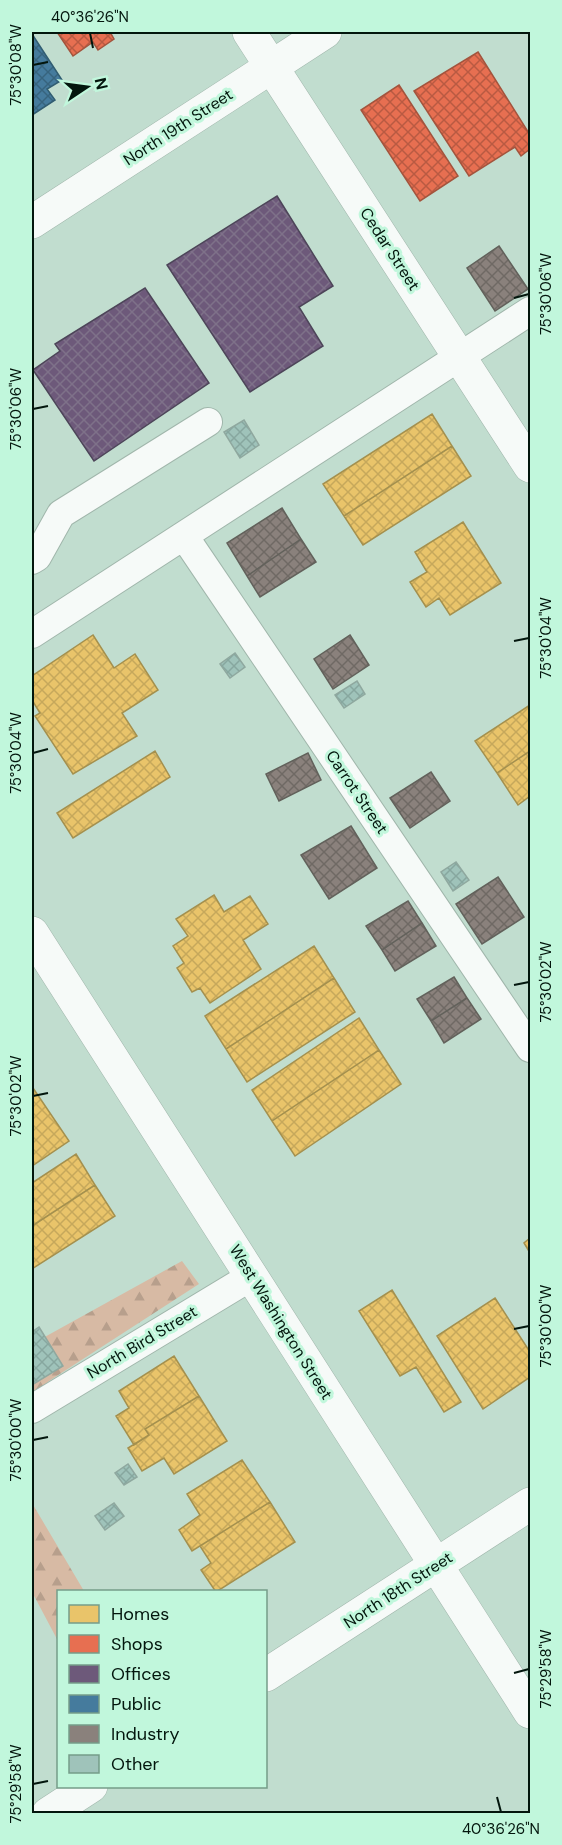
<svg xmlns="http://www.w3.org/2000/svg" width="562" height="1845" font-family="'DM Sans',sans-serif">
<defs>
<pattern id="forest-firs" width="22" height="20" patternUnits="userSpaceOnUse" patternTransform="scale(1.5)"><rect width="22" height="20" fill="#d7baa4"/><path d="M5 1l3.5 6h-7zM16 11l3.5 6h-7z" fill="#b79f8c"/></pattern>
<pattern id="homes-cross-hatch" width="8" height="8" patternUnits="userSpaceOnUse" patternTransform="scale(1.5)"><rect width="8" height="8" fill="#e9c46a"/><path d="M0 0l8 8M0 8l8-8" fill="none" stroke="#c6a85b"/></pattern>
<pattern id="shops-cross-hatch" width="8" height="8" patternUnits="userSpaceOnUse" patternTransform="scale(1.5)"><rect width="8" height="8" fill="#e76f51"/><path d="M0 0l8 8M0 8l8-8" fill="none" stroke="#b95a42"/></pattern>
<pattern id="offices-cross-hatch" width="8" height="8" patternUnits="userSpaceOnUse" patternTransform="scale(1.5)"><rect width="8" height="8" fill="#6d597a"/><path d="M0 0l8 8M0 8l8-8" fill="none" stroke="#7e7189"/></pattern>
<pattern id="public-cross-hatch" width="8" height="8" patternUnits="userSpaceOnUse" patternTransform="scale(1.5)"><rect width="8" height="8" fill="#457b9d"/><path d="M0 0l8 8M0 8l8-8" fill="none" stroke="#37647e"/></pattern>
<pattern id="industry-cross-hatch" width="8" height="8" patternUnits="userSpaceOnUse" patternTransform="scale(1.5)"><rect width="8" height="8" fill="#8a817c"/><path d="M0 0l8 8M0 8l8-8" fill="none" stroke="#6f6964"/></pattern>
<pattern id="building-cross-hatch" width="8" height="8" patternUnits="userSpaceOnUse" patternTransform="scale(1.5)"><rect width="8" height="8" fill="#9fc3ba"/><path d="M0 0l8 8M0 8l8-8" fill="none" stroke="#87a79f"/></pattern>
</defs>
<rect width="100%" height="100%" fill="#c1ddcf"/>
<!-- forest -->
<path fill="url(#forest-firs)" d="M182 1261 199 1284 49 1381 32 1397V1344Z
M32 1503 84 1591 58 1592V1641L32 1592Z"/>
<!-- homes -->
<path fill="url(#homes-cross-hatch)" stroke="#a4904e" stroke-width="1.5" d="M432 414 452 446 344 516 323 484Z
M452 446 471 476 363 545 344 516Z
M463 522 501 583 450 615 439 598 426 607 410 582 427 572 415 552Z
M93 635 114 668 135 654 158 690 122 713 137 736 73 774 35 716 40 713 32 700V676Z
M530 705V751L497 773 475 741Z
M155 751 170 777 73 838 57 813Z
M530 751V796L518 805 497 773Z
M214 895 224 912 250 896 268 924 243 940 261 969 210 1003 200 988 192 992 177 968 184 963 173 946 188 936 176 919Z
M314 946 334 978 226 1049 205 1016Z
M334 978 355 1012 247 1082 226 1049Z
M359 1018 379 1050 272 1121 252 1090Z
M379 1050 401 1084 295 1156 272 1121Z
M33 1088 69 1141 32 1166V1089Z
M76 1154 95 1185 32 1226V1183Z
M95 1185 115 1216 32 1269V1226Z
M530 1238V1253L524 1243Z
M392 1290 461 1402 444 1412 416 1367 400 1376 359 1311Z
M495 1298 530 1352V1377L483 1409 437 1336Z
M174 1356 199 1396 145 1429 149 1435 134 1445 116 1416 129 1408 119 1391Z
M199 1396 227 1441 174 1474 164 1458 142 1471 128 1448 149 1435 145 1429Z
M242 1460 270 1502 192 1551 179 1530 200 1515 187 1494Z
M270 1502 295 1542 216 1592 201 1570 211 1563 200 1546Z"/>
<!-- shops -->
<path fill="url(#shops-cross-hatch)" stroke="#a3543d" stroke-width="1.5" d="M57 32H110L114 39 98 50 93 42 73 56Z
M478 52 530 135V149L521 156 515 147 469 176 414 91Z
M399 85 458 176 420 201 361 110Z"/>
<!-- offices -->
<path fill="url(#offices-cross-hatch)" stroke="#4d4559" stroke-width="1.5" d="M277 196 333 286 299 307 323 346 250 392 167 265Z
M145 288 209 383 94 461 33 370 60 351 55 344Z"/>
<!-- public -->
<path fill="url(#public-cross-hatch)" stroke="#315d72" stroke-width="1.5" d="M32 34 62 80 47 89 55 100 32 115Z"/>
<!-- industry -->
<path fill="url(#industry-cross-hatch)" stroke="#62615b" stroke-width="1.5" d="M499 246 528 289 495 311 467 268Z
M282 508 301 539 247 576 227 543Z
M301 539 316 562 260 597 247 576Z
M350 635 369 665 333 689 314 659Z
M308 753 321 780 279 801 266 774Z
M431 772 450 801 410 828 390 798Z
M351 826 377 868 329 899 301 855Z
M498 877 524 917 482 944 456 904Z
M408 901 422 923 382 950 366 926Z
M422 923 436 946 395 971 382 950Z
M454 977 467 998 431 1021 417 999Z
M467 998 481 1019 444 1043 431 1021Z"/>
<!-- building -->
<path fill="url(#building-cross-hatch)" stroke="#8fa89f" stroke-width="1.5" d="M244 420 259 445 240 458 224 432Z
M235 653 245 667 230 678 220 664Z
M357 681 365 694 344 708 335 695Z
M456 862 469 880 453 891 441 872Z
M39 1327 63 1366 32 1385V1332Z
M128 1464 137 1477 124 1485 115 1473Z
M114 1503 124 1516 105 1530 95 1516Z"/>
<g fill="none" stroke-linecap="round" stroke-linejoin="round">
<!-- service casing -->
<g stroke="#a0b6ab" stroke-width="30">
<path id="service" d="M184 536 530 1048
M32 560 37 557 61 514 208 422
M32 634 530 311
M32 1409 252 1276"/>
</g>
<!-- minor casing -->
<g stroke="#a0b6ab" stroke-width="34">
<path id="minor" d="M249 32 530 466
M32 933 530 1712
M266 1675 530 1504
M48 1814 91 1786"/>
</g>
<!-- tertiary casing -->
<g stroke="#a0b6ab" stroke-width="34">
<path id="tertiary" d="M32 222 325 32"/>
</g>
<!-- service -->
<use href="#service" stroke="#f6faf8" stroke-width="28"/>
<!-- minor -->
<use href="#minor" stroke="#f6faf8" stroke-width="33"/>
<!-- tertiary -->
<use href="#tertiary" stroke="#f6faf8" stroke-width="33"/>
</g>
<!-- ticks -->
<path fill="none" stroke="#03160d" stroke-width="2" d="M90 33 93 48M33 65 48 62M514 298 529 294M33 409 48 406M514 641 529 638M33 753 48 749M514 985 529 982M33 1096 48 1093M514 1329 529 1326M33 1440 48 1437M514 1673 529 1669M33 1784 48 1781M497 1797 501 1812"/>
<g text-anchor="middle" dominant-baseline="central" stroke-width="6" stroke-linejoin="round" paint-order="stroke">
<!-- street labels -->
<g font-size="16" fill="#03160d" stroke="#c1f7dc">
<text transform="translate(178 127) rotate(-33)">North 19th Street</text>
<text transform="translate(390 249) rotate(57)">Cedar Street</text>
<text transform="translate(357 792) rotate(56)">Carrot Street</text>
<text transform="translate(281 1322) rotate(58)">West Washington Street</text>
<text transform="translate(142 1342) rotate(-31)">North Bird Street</text>
<text transform="translate(398 1590) rotate(-33)">North 18th Street</text>
</g>
</g>
<!-- border -->
<rect width="562" height="1845" fill="none" stroke="#c1f7dc" stroke-width="66"/>
<!-- legend -->
<rect x="57" y="1590" width="210" height="198" fill="#c1f7dc" stroke="#759d89" stroke-width="1.5"/>
<rect x="69" y="1605" width="30" height="18" fill="#e9c46a" stroke="#759d89" stroke-width="1.5"/>
<text x="111" y="1620" font-size="18" fill="#03160d">Homes</text>
<rect x="69" y="1635" width="30" height="18" fill="#e76f51" stroke="#759d89" stroke-width="1.5"/>
<text x="111" y="1650" font-size="18" fill="#03160d">Shops</text>
<rect x="69" y="1665" width="30" height="18" fill="#6d597a" stroke="#759d89" stroke-width="1.5"/>
<text x="111" y="1680" font-size="18" fill="#03160d">Offices</text>
<rect x="69" y="1695" width="30" height="18" fill="#457b9d" stroke="#759d89" stroke-width="1.5"/>
<text x="111" y="1710" font-size="18" fill="#03160d">Public</text>
<rect x="69" y="1725" width="30" height="18" fill="#8a817c" stroke="#759d89" stroke-width="1.5"/>
<text x="111" y="1740" font-size="18" fill="#03160d">Industry</text>
<rect x="69" y="1755" width="30" height="18" fill="#9fc3ba" stroke="#759d89" stroke-width="1.5"/>
<text x="111" y="1770" font-size="18" fill="#03160d">Other</text>
<!-- north arrow -->
<g transform="translate(87 87) rotate(77)" stroke="#c1f7dc" stroke-width="4.5" paint-order="stroke">
<path d="M0-4.5L10 22L0 15L-10 22Z" fill="#03160d"/>
<text y="-9" font-size="16" font-weight="bold" text-anchor="middle" fill="#03160d">N</text>
</g>
<rect x="33" y="33" width="496" height="1779" fill="none" stroke="#03160d" stroke-width="2"/>
<g font-size="15" text-anchor="middle" fill="#03160d">
<text x="90" y="22">40°36'26"N</text>
<text transform="translate(16 65) rotate(-90)" y="5">75°30'08"W</text>
<text transform="translate(546 294) rotate(-90)" y="5">75°30'06"W</text>
<text transform="translate(16 409) rotate(-90)" y="5">75°30'06"W</text>
<text transform="translate(546 638) rotate(-90)" y="5">75°30'04"W</text>
<text transform="translate(16 753) rotate(-90)" y="5">75°30'04"W</text>
<text transform="translate(546 982) rotate(-90)" y="5">75°30'02"W</text>
<text transform="translate(16 1096) rotate(-90)" y="5">75°30'02"W</text>
<text transform="translate(546 1326) rotate(-90)" y="5">75°30'00"W</text>
<text transform="translate(16 1440) rotate(-90)" y="5">75°30'00"W</text>
<text transform="translate(546 1669) rotate(-90)" y="5">75°29'58"W</text>
<text transform="translate(16 1784) rotate(-90)" y="5">75°29'58"W</text>
<text x="501" y="1834">40°36'26"N</text>
</g>
</svg>
